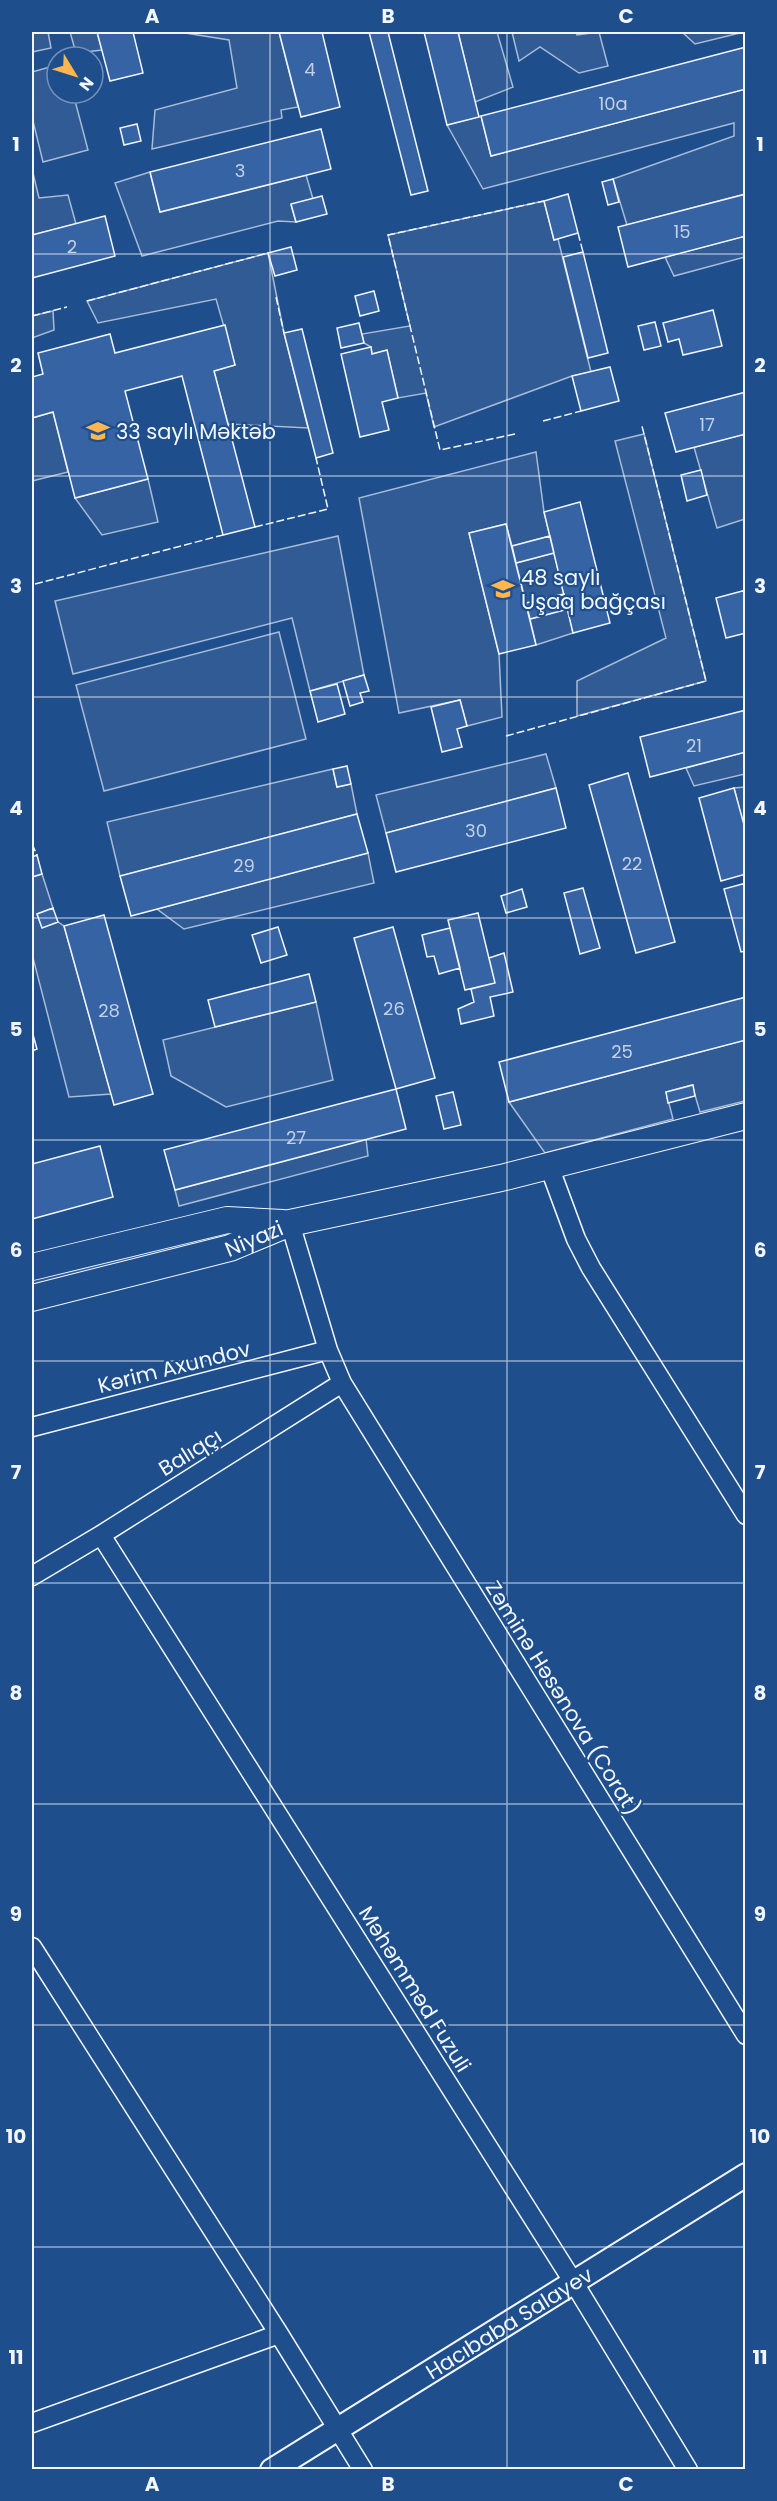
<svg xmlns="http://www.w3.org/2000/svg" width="777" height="2501" font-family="Poppins,sans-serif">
<rect width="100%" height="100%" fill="#1f4e8c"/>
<!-- built -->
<path fill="#305b95" stroke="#a8bbd7" stroke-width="1.5" d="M32 32H48L51 48 32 52Z
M70 32H97L102 50 76 53Z
M179 32H279L298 107 281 110 282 118 152 149 155 110 237 88 229 40Z
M458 32H497L513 87 475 102Z
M512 32H576L577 35 599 32 608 66 579 73 540 47 519 61Z
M682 32H744L695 44Z
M57 65V93H73L88 150 43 162 32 117V72Z
M745 89V194L627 225 613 179 734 136V123L483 189 447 125 481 116 491 156Z
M32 169 39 198 68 195 76 224 32 235Z
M150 172 160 212 306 175 313 199 291 205 296 222 278 221 142 256 115 183Z
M544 201 554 240 558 239 591 372 572 376 434 427 426 393 398 398 387 351 372 354 371 347 364 343 362 334 410 326 388 235Z
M745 236V257L674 276 665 257Z
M268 253 284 333 308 428 228 424 214 371 235 365 216 299 98 323 87 301Z
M53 311 54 330 32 338V316Z
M53 412 68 472 32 481V418Z
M644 434 706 681 577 716V681L666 638 615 441Z
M745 434V519L717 528 694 447Z
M536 452 544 512 550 536 512 546 506 524 469 533 499 654 502 717 467 726 460 700 399 713 359 498Z
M148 479 158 522 102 535 75 498Z
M338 536 364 675 310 691 292 618 73 674 55 601Z
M554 553 564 594 526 603 516 563Z
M568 609 573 633 536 645 530 619Z
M279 632 306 739 104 791 76 685Z
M745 752V774L694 786 686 768Z
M546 754 556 788 386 833 376 795Z
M333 769 337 787 351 784 357 814 120 876 107 822Z
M745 787V832L734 788Z
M368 853 374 883 184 929 157 909Z
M42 874 53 908 37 914 42 927 58 922 64 926 111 1094 69 1097 32 954V877Z
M316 1002 333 1080 226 1107 171 1076 163 1040Z
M745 1040V1101L700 1112 692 1085 666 1092 673 1119 545 1153 509 1102Z
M366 1139 368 1156 179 1206 175 1190Z
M228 1229 229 1238 32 1289V1278Z"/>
<!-- building -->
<path fill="#3563a3" stroke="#f2f6ff" stroke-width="1.5" d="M97 32H133L143 73 110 81Z
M279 32H322L340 107 301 117Z
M369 32H388L428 191 411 195Z
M424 32H458L479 117 447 125Z
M746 47V89L491 156 481 116Z
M137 124 141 141 124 145 120 128Z
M321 129 331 169 160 212 150 172Z
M613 179 619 202 608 205 602 182Z
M568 194 578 233 554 240 544 201Z
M746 194V236L628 267 618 227Z
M322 196 327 214 296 222 291 204Z
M105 216 115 256 32 278V235Z
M291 247 297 270 275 276 268 253Z
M583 252 608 353 588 358 563 257Z
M374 291 379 311 360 316 355 296Z
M713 310 722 346 683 355 679 339 668 342 663 323Z
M655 322 661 346 644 350 638 326Z
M359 323 364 343 341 348 337 328Z
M225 325 235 365 214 371 255 527 223 535 182 376 125 391 148 479 75 498 53 412 32 418V377L43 374 38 353 110 334 115 353Z
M302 329 333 453 316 458 284 333Z
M371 347 372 354 387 350 398 398 382 402 389 430 360 437 341 354Z
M610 367 619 401 581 411 572 376Z
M746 392V434L676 452 665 413Z
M701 470 707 495 687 501 681 475Z
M580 502 610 623 573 633 544 512Z
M506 524 536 645 499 654 469 533Z
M550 536 554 553 516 563 512 546Z
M746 590V633L726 638 716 598Z
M564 594 568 609 530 619 526 603Z
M364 675 369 691 360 693 363 702 350 706 343 681Z
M337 684 345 714 318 722 310 691Z
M460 700 467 726 457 729 462 747 442 752 431 707Z
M746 710V752L650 777 640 737Z
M347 766 351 784 337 787 333 769Z
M628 773 675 942 636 953 589 785Z
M556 788 566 828 396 872 386 833Z
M734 788 746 832V874L721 881 699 798Z
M357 814 368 853 131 916 120 876Z
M37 855 42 874 32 877V857Z
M746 883V951L741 952 724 889Z
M583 888 600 948 580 954 564 893Z
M522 889 527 907 506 913 501 896Z
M53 908 58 922 42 928 37 914Z
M478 913 495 983 465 990 448 920Z
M104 915 153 1094 114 1105 64 926Z
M278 927 287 955 261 963 252 935Z
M393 927 435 1078 396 1089 354 938Z
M450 928 460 968 439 974 434 956 427 957 422 935Z
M504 953 513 992 490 997 494 1016 461 1024 458 1009 474 1002 471 989 495 983 489 958Z
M309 974 316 1002 215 1027 208 1000Z
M746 997V1040L509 1102 499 1062Z
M32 1031 37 1049 32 1051Z
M693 1085 695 1096 668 1103 666 1092Z
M396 1089 406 1129 175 1190 164 1150Z
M453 1092 461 1125 444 1129 436 1096Z
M100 1146 113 1197 32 1219V1164Z"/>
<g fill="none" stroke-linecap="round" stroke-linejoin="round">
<!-- minor casing -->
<g stroke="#f2f6ff" stroke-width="21">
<path id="minor" d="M549 1166 576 1239 591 1268 746 1515
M342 1383 746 2035
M32 1427 328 1350
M101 1535 574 2283 688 2470
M32 1576 101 1535 342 1383 328 1350 290 1223
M32 1947 279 2334 363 2470
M32 2423 279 2334"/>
</g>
<!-- tertiary casing -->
<g stroke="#f2f6ff" stroke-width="26">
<g id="tertiary">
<path id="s1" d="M272 2470 746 2175"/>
</g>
</g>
<!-- secondary casing -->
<g stroke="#f2f6ff" stroke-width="28">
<g id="secondary">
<path d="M32 1267 227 1220 283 1223"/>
<path id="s2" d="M32 1298 230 1248 290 1223 501 1178 746 1116"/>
</g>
</g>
<!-- minor -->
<use href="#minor" stroke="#1f4e8c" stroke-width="18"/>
<!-- tertiary -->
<use href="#tertiary" stroke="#1f4e8c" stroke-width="22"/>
<!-- secondary -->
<use href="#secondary" stroke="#1f4e8c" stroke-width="26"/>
<!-- fence -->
<path stroke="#f2f6ff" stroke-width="1.5" stroke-dasharray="8 3" stroke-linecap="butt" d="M578 233 583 252
M276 297 284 333
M87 301 268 253
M32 316 67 307
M543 421 581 411
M515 434 440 450 388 235 544 201
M255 527 328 509 316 458
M35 584 223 535
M506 736 706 681 642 426
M32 844 37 855"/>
</g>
<!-- grid -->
<path fill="none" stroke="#f2f6ff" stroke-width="1.5" stroke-opacity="0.55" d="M270 32V2470M507 32V2470M32 254H746M32 476H746M32 697H746M32 918H746M32 1140H746M32 1361H746M32 1583H746M32 1804H746M32 2025H746M32 2247H746"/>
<!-- icons -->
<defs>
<g id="school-bare" transform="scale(1.8)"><path d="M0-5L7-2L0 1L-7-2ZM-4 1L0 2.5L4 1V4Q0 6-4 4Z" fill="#ffb74d" stroke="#1f4e8c" stroke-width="2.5" paint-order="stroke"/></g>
</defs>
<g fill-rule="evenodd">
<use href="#school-bare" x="98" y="431"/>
<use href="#school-bare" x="503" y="589"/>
</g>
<g text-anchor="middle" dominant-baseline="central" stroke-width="4.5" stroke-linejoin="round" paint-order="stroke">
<!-- number labels -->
<g font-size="18" fill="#c3d1e8">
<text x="310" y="69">4</text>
<text x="613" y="103">10a</text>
<text x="240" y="170">3</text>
<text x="682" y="231">15</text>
<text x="72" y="246">2</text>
<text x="707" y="424">17</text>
<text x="694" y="745">21</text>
<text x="476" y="830">30</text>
<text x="632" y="863">22</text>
<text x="244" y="865">29</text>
<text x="394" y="1008">26</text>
<text x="109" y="1010">28</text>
<text x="622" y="1051">25</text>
<text x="296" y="1137">27</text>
</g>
<!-- poi labels -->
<g font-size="21" fill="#f2f6ff" stroke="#1f4e8c" text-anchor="start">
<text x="116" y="431">33 saylı Məktəb</text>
<text x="521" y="577">48 saylı<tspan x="521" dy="24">Uşaq bağçası</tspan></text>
</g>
<!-- street labels -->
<g font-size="21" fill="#f2f6ff" stroke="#1f4e8c">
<text stroke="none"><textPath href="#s2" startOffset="230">Niyazi</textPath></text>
<text transform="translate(174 1367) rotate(-14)">Kərim Axundov</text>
<text transform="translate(190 1452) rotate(-32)">Balıqçı</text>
<text transform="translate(563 1698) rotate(58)">Zəminə Həsənova (Corat)</text>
<text transform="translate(415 1989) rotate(58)">Məhəmməd Fuzuli</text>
<text stroke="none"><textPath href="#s1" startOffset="279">Hacıbaba Salayev</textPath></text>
</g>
</g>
<!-- border -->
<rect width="777" height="2501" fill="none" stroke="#1f4e8c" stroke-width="66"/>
<!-- north arrow -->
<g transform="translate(75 75) rotate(128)"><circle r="28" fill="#1f4e8c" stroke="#7391ba" stroke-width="1.5"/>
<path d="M0-4.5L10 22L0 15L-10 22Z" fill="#ffb74d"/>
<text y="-9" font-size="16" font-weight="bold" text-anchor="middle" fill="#f2f6ff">N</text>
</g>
<rect x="33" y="33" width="711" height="2435" fill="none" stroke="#f2f6ff" stroke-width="2"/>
<g font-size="20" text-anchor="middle" font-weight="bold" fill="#f2f6ff">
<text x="152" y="23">A</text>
<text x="388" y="23">B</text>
<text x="626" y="23">C</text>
<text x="16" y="151">1</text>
<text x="760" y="151">1</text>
<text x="16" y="372">2</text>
<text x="760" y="372">2</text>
<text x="16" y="593">3</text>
<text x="760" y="593">3</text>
<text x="16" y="815">4</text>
<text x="760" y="815">4</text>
<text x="16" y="1036">5</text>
<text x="760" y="1036">5</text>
<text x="16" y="1257">6</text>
<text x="760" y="1257">6</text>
<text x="16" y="1479">7</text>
<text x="760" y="1479">7</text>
<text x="16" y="1700">8</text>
<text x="760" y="1700">8</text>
<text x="16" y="1921">9</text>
<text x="760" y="1921">9</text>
<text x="16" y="2143">10</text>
<text x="760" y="2143">10</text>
<text x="16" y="2364">11</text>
<text x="760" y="2364">11</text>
<text x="152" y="2491">A</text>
<text x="388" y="2491">B</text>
<text x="626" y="2491">C</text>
</g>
</svg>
